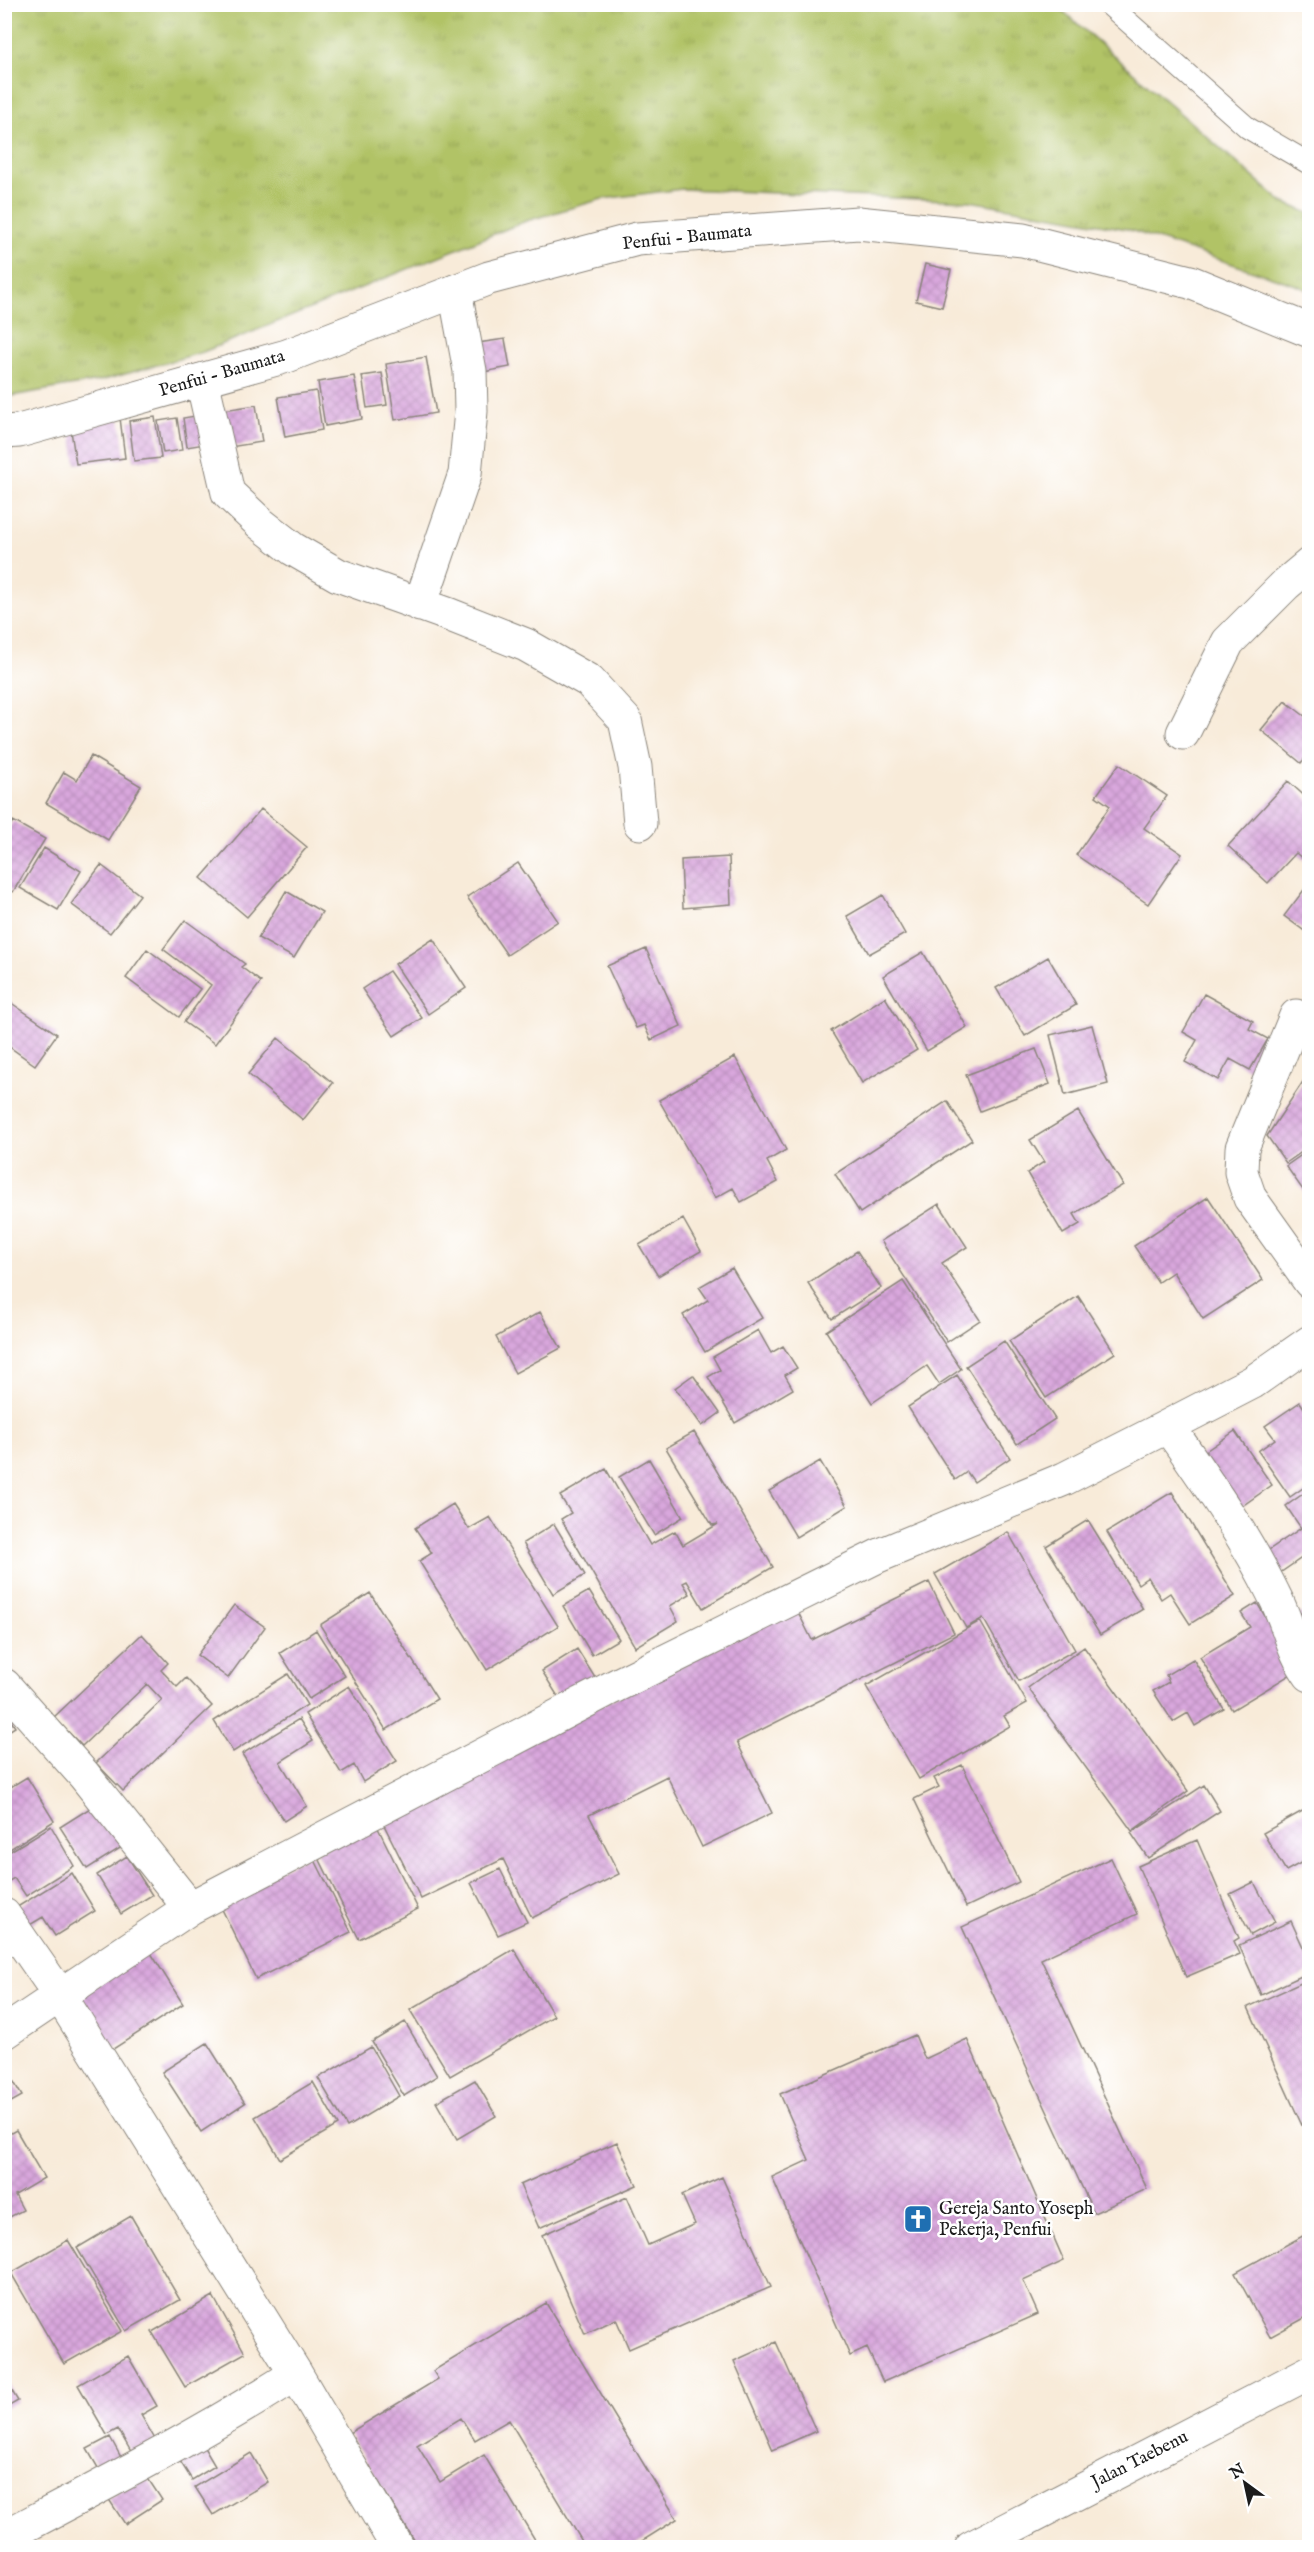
<svg xmlns="http://www.w3.org/2000/svg" width="1314" height="2552" font-family="'IM FELL English',serif">
<defs>
<pattern id="grass-tufts" width="24" height="20" patternUnits="userSpaceOnUse" patternTransform="scale(1.5)"><rect width="24" height="20" fill="#b1c366"/><path d="M3 7l-1-3M5 7V3M7 7l1-3M15 17l-1-3M17 17v-4M19 17l1-3" fill="none" stroke="#98a758"/></pattern>
<pattern id="building-cross-hatch" width="8" height="8" patternUnits="userSpaceOnUse" patternTransform="scale(1.5)"><rect width="8" height="8" fill="#d9a7dd"/><path d="M0 0l8 8M0 8l8-8" fill="none" stroke="#ba8fbd"/></pattern>
</defs>
<rect width="100%" height="100%" fill="#fff"/>
<filter id="ink" filterUnits="userSpaceOnUse"><feTurbulence type="fractalNoise" baseFrequency=".0167" numOctaves="2"/><feDisplacementMap in="SourceGraphic" scale="12" xChannelSelector="R" yChannelSelector="G"/><feConvolveMatrix kernelMatrix="1 2 1 2 8 2 1 2 1" color-interpolation-filters="sRGB"/></filter>
<filter id="wash" filterUnits="userSpaceOnUse"><feTurbulence type="fractalNoise" baseFrequency=".008" numOctaves="4" result="noise"/><feDisplacementMap in="SourceGraphic" scale="24" xChannelSelector="R" yChannelSelector="G"/><feGaussianBlur stdDeviation="1.35" result="paint"/><feColorMatrix in="noise" values="0 0 0 0 0 0 0 0 0 0 0 0 0 0 0 0 0 1.4 0 .05"/><feComposite in="paint" operator="in"/></filter>
<g filter="url(#wash)">
<rect width="100%" height="100%" fill="#f8ebd9"/>
<!-- grass -->
<path fill="url(#grass-tufts)" stroke="#667041" stroke-width="1.5" d="M5 4 1056 5 1282 202 1309 213V291L1299 286 1127 229 970 201 682 189 602 199 526 221 203 352 104 380 5 397Z"/>
<g id="blocks">
<!-- building -->
<path fill="url(#building-cross-hatch)" d="M925 264 951 270 942 307 916 301Z
M505 339 510 367 483 372 478 343Z
M426 357 436 413 395 420 386 364Z
M382 373 387 405 367 408 362 376Z
M354 376 362 419 325 426 318 382Z
M316 391 322 430 285 437 278 397Z
M256 405 262 442 230 447 223 410Z
M201 415 205 444 187 447 183 418Z
M155 417 161 458 134 461 129 421Z
M120 418 125 458 76 464 70 424Z
M177 418 182 450 163 453 158 421Z
M1285 701 1310 720V752L1301 763 1261 730Z
M91 756 141 786 108 840 46 803 64 772 77 780Z
M1119 764 1167 796 1144 828 1182 854 1148 904 1076 855 1110 806 1096 796Z
M1288 781 1310 801V854L1304 860 1296 853 1268 883 1228 846Z
M261 809 307 847 247 917 201 878Z
M13 821 45 839 13 892 4 887V835Z
M44 848 81 871 58 910 20 888Z
M729 857 731 904 683 908 681 860Z
M518 863 558 921 507 955 467 897Z
M101 865 140 895 110 933 71 904Z
M1310 882V935L1284 916Z
M286 891 322 912 294 958 258 938Z
M883 895 905 934 869 954 847 916Z
M185 920 245 964 241 967 261 982 215 1044 184 1022 211 985 163 949Z
M433 939 466 988 428 1014 395 964Z
M147 949 200 989 179 1017 126 978Z
M646 949 681 1026 651 1040 644 1025 636 1028 607 966Z
M923 952 967 1027 927 1051 883 976Z
M1048 957 1076 1005 1025 1036 996 988Z
M389 971 422 1018 394 1036 362 989Z
M1204 994 1253 1021 1249 1029 1268 1039 1250 1070 1230 1059 1218 1080 1185 1062 1197 1040 1183 1032Z
M885 997 917 1050 862 1083 831 1031Z
M4 998 57 1034 35 1065 4 1043Z
M1092 1025 1108 1084 1065 1095 1050 1035Z
M278 1038 333 1083 303 1120 248 1074Z
M1036 1049 1050 1084 980 1111 966 1075Z
M735 1057 786 1150 767 1161 778 1182 741 1202 733 1188 715 1198 659 1100Z
M1310 1071V1146L1286 1163 1267 1136Z
M947 1101 972 1140 860 1213 835 1174Z
M1078 1111 1123 1185 1074 1214 1080 1224 1063 1234 1027 1173 1044 1162 1030 1140Z
M1310 1149V1200L1286 1166Z
M1208 1197 1263 1280 1203 1319 1173 1272 1158 1282 1134 1246Z
M939 1204 967 1247 942 1263 980 1320 947 1342 881 1241Z
M683 1219 701 1251 658 1276 639 1245Z
M857 1251 881 1288 832 1319 808 1283Z
M732 1268 762 1318 705 1352 683 1315 708 1300 699 1287Z
M903 1281 961 1369 939 1384 927 1366 872 1403 826 1331Z
M1078 1296 1115 1353 1046 1398 1009 1341Z
M540 1312 561 1348 515 1373 496 1337Z
M758 1330 771 1353 783 1346 797 1368 785 1375 793 1389 735 1423 708 1377 720 1370 713 1357Z
M1004 1341 1055 1419 1017 1444 966 1366Z
M693 1375 720 1413 702 1426 675 1388Z
M957 1375 1010 1458 974 1482 967 1472 955 1480 908 1407Z
M1300 1402 1306 1411 1310 1409V1483L1290 1497 1258 1451 1275 1439 1265 1426Z
M1235 1431 1272 1485 1235 1511 1197 1457Z
M694 1432 773 1567 703 1608 687 1581 683 1583 690 1594 670 1606 678 1621 635 1647 561 1519 571 1513 560 1496 606 1469 650 1545 675 1531 683 1545 718 1524 712 1525 666 1448Z
M649 1459 683 1517 654 1535 619 1477Z
M820 1461 847 1506 796 1537 769 1491Z
M1310 1489V1552L1277 1575 1263 1554 1301 1528 1286 1506Z
M1172 1492 1235 1596 1190 1624 1170 1593 1161 1599 1148 1577 1138 1584 1107 1532Z
M453 1504 469 1529 490 1517 558 1626 487 1670 419 1561 432 1553 415 1528Z
M1088 1520 1143 1609 1100 1635 1046 1546Z
M554 1524 585 1575 553 1594 523 1543Z
M1008 1532 1075 1650 1019 1681 983 1618 966 1628 935 1574Z
M929 1582 954 1633 737 1742 772 1813 702 1847 667 1776 589 1815 619 1874 532 1918 503 1859 421 1899 379 1815 796 1608 812 1640Z
M589 1591 619 1639 592 1655 563 1606Z
M370 1593 437 1699 386 1730 320 1625Z
M1257 1603 1298 1670 1232 1710 1200 1657 1250 1627 1241 1613Z
M234 1605 265 1627 228 1678 197 1655Z
M1310 1608V1651L1291 1619Z
M980 1621 1027 1703 1004 1716 1010 1726 919 1779 866 1686Z
M316 1630 345 1676 309 1699 280 1653Z
M142 1634 168 1663 161 1670 177 1687 186 1678 212 1706 123 1791 96 1763 162 1700 147 1684 82 1746 54 1717Z
M1084 1647 1188 1791 1132 1831 1028 1688Z
M577 1649 597 1681 562 1703 542 1671Z
M1193 1659 1224 1709 1195 1726 1188 1713 1173 1722 1153 1691 1169 1682 1166 1675Z
M288 1674 307 1705 233 1752 214 1721Z
M349 1686 397 1761 363 1782 354 1765 341 1773 305 1714Z
M4 1710 15 1727 4 1734Z
M299 1719 313 1741 280 1762 307 1806 284 1821 242 1754Z
M962 1765 1019 1882 966 1907 914 1799 939 1787 934 1778Z
M27 1777 54 1821 10 1849 4 1840V1791Z
M1204 1785 1220 1811 1148 1858 1131 1833Z
M98 1803 125 1845 87 1869 60 1827Z
M1306 1809 1310 1815V1858L1286 1871 1263 1833Z
M375 1822 418 1909 359 1939 316 1852Z
M51 1826 74 1866 26 1896 14 1878 4 1884V1855Z
M1197 1840 1239 1938 1234 1941 1240 1954 1186 1977 1138 1866Z
M312 1854 351 1932 256 1979 218 1901Z
M127 1856 152 1895 121 1914 97 1875Z
M1111 1858 1137 1914 1041 1959 1147 2189 1094 2213 962 1927Z
M500 1869 527 1922 498 1935 471 1883Z
M72 1873 95 1911 55 1936 43 1917 18 1932 6 1914Z
M1254 1882 1275 1922 1251 1935 1230 1894Z
M1291 1921 1310 1962V1972L1261 1995 1239 1945Z
M144 1942 183 2004 93 2062 54 2000Z
M514 1949 554 2016 450 2076 410 2010Z
M1310 1979V2143L1248 2007Z
M405 2022 437 2076 404 2096 372 2042Z
M915 2035 925 2059 967 2039 1064 2261 1023 2280 1038 2314 883 2382 867 2348 850 2356 772 2177 809 2160 780 2094Z
M207 2043 245 2103 201 2132 162 2072Z
M371 2047 399 2096 347 2127 318 2078Z
M4 2065 22 2096 4 2106Z
M475 2080 496 2116 457 2139 436 2102Z
M313 2082 338 2125 280 2159 255 2117Z
M16 2130 44 2178 15 2195 23 2210 4 2220V2137Z
M617 2142 637 2185 539 2228 520 2185Z
M722 2177 771 2287 629 2349 616 2319 585 2334 542 2235 627 2197 648 2245 695 2224 682 2195Z
M131 2216 180 2300 126 2331 77 2248Z
M1310 2232V2315L1270 2337 1235 2273Z
M68 2240 122 2331 64 2364 11 2273Z
M213 2296 245 2353 185 2387 152 2332Z
M546 2303 677 2519 631 2548H586L509 2420 475 2440 461 2418 417 2445 440 2482 484 2455 540 2548H419L349 2433 438 2379 433 2371Z
M776 2342 816 2431 773 2450 734 2361Z
M128 2356 157 2406 141 2415 156 2441 133 2455 118 2429 107 2435 78 2385Z
M4 2378 18 2401 4 2409Z
M110 2437 123 2461 101 2473 87 2449Z
M202 2444 215 2466 192 2480 178 2458Z
M251 2453 268 2482 213 2515 195 2487Z
M145 2474 162 2500 125 2524 108 2498Z"/>
</g>
</g>
<g filter="url(#ink)">
<use href="#blocks" fill-opacity="0" stroke="#8a847a" stroke-width="1.5"/>
<g fill="none" stroke-linecap="round" stroke-linejoin="round">
<!-- service casing -->
<g stroke="#8a847a" stroke-width="23">
<path id="service" d="M1108 4 1248 128 1310 164"/>
</g>
<!-- minor casing -->
<g stroke="#8a847a" stroke-width="35">
<path id="minor" d="M202 380 228 493 261 524 293 549 338 575 450 615 526 645 589 681 625 720 635 767 640 823
M420 605 465 474 471 411 470 371 455 291
M1183 733 1228 642 1286 584 1310 564
M1296 1016 1242 1148 1241 1172 1250 1198 1310 1282
M1168 1426C1206 1481 1245 1535 1274 1595 1288 1621 1292 1651 1310 1675
M4 1685 84 1775 190 1908
M4 1915 59 1994 296 2374 398 2548
M4 2033 190 1908 611 1688 878 1556 1064 1479 1168 1426 1253 1382 1310 1342
M4 2537C103 2485 202 2434 296 2374"/>
</g>
<!-- tertiary casing -->
<g stroke="#8a847a" stroke-width="35">
<path id="tertiary" d="M4 432 19 431 287 356 489 278 637 239 858 223 1023 240 1190 282 1310 331
M971 2548 1310 2372"/>
</g>
<!-- service -->
<use href="#service" stroke="#fff" stroke-width="21"/>
<!-- minor -->
<use href="#minor" stroke="#fff" stroke-width="33"/>
<!-- tertiary -->
<use href="#tertiary" stroke="#fff" stroke-width="33"/>
</g>
</g>
<!-- icons -->
<defs>
<g id="church-square" transform="scale(1.5)"><rect x="-9" y="-9" width="18" height="18" rx="4" fill="#1f6fb2" stroke="#fff"/><path d="M-1.2-6h2.4v3.5h3.3v2.4h-3.3V6h-2.4V-.1h-3.3v-2.4h3.3Z" fill="#fff"/></g>
</defs>
<g fill-rule="evenodd">
<use href="#church-square" x="918" y="2219"/>
</g>
<g text-anchor="middle" dominant-baseline="central" stroke-width="5" stroke-linejoin="round" paint-order="stroke">
<!-- street labels -->
<g font-size="18" fill="#1c1c1c" stroke="#fff">
<text transform="translate(687 238) rotate(-6)">Penfui - Baumata</text>
<text transform="translate(222 374) rotate(-16)">Penfui - Baumata</text>
<text transform="translate(1140 2460) rotate(-27)">Jalan Taebenu</text>
</g>
<!-- poi labels -->
<g font-size="18" fill="#1c1c1c" stroke="#fff" text-anchor="start">
<text x="939" y="2209">Gereja Santo Yoseph<tspan x="939" dy="21">Pekerja, Penfui</tspan></text>
</g>
</g>
<!-- margin -->
<rect width="1314" height="2552" fill="none" stroke="#fff" stroke-width="24"/>
<!-- north arrow -->
<g transform="translate(1245 2483) rotate(327)" stroke="#ffffff" stroke-width="4.5" paint-order="stroke">
<path d="M0-4.5L10 22L0 15L-10 22Z" fill="#1c1c1c"/>
<text y="-9" font-size="16" font-weight="bold" text-anchor="middle" fill="#1c1c1c">N</text>
</g>
</svg>
